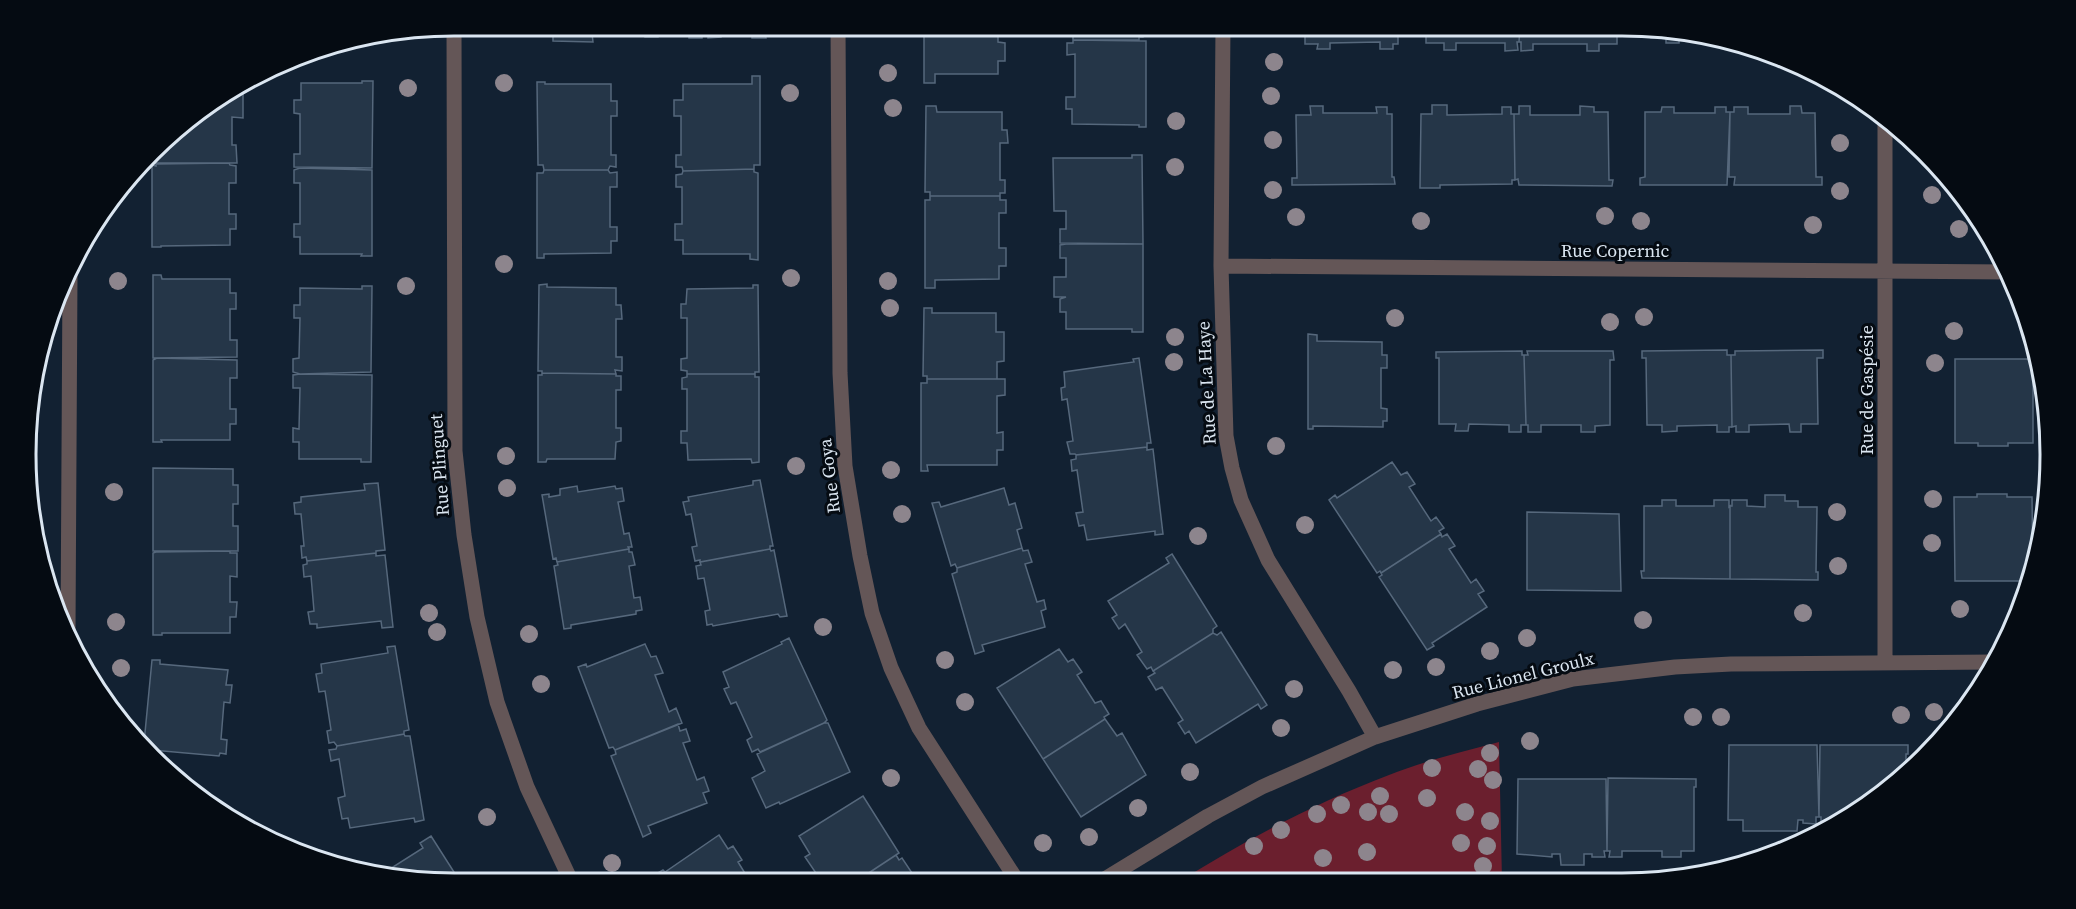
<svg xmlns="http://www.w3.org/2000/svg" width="2076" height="909" font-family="'Source Serif 4',serif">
<rect width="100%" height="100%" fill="#122132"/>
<!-- green -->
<path fill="#6b1f2e" d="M1499 742 1502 880 1180 881C1246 840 1315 803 1389 775 1424 761 1462 752 1499 742Z"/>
<!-- building -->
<path fill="#253648" stroke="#56687c" stroke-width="1.5" d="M522 26H615V33H608V35L595 36V33H592L593 42 553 41V36H543V33H522Z
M637 26H705V32H702V38H689V35H658V37H645V35H637Z
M705 26H770V32H765L766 38H752V32H721V37L708 38V31L705 32Z
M924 26H998V42L1005 43V61H998V74H935V83H924Z
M1068 26H1146V35L1143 37H1139V40H1073V34H1068Z
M1305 26H1398V44H1393V49H1380V42L1330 43V49H1317L1318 44H1305Z
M1426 26H1520L1519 42H1517L1518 50 1505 51V43H1456V50H1444V43H1426Z
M1520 26H1617V44H1599V51H1587V44H1533V50L1521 51V42H1519Z
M1651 30 1693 37H1679V43H1666V37L1651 38Z
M1073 40 1146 41V127H1139V125L1072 124V109H1066V97H1075V54L1067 55V43H1073Z
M752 76H760V165H754V169L683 171 682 167H676V155H681V116H674V100H683V84H752Z
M362 81H373L372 168 294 167V154H300V114L294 113V100H301V83H362Z
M537 82H545V84H611V101H617V116H611V155H616V167L610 166 608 170H544L543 165H538Z
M235 86H243V118L232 117V145H236L237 163H151V157L172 132Z
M1432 105H1447V115L1502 114V107H1511V114H1514L1515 180H1512V184L1440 185V188H1420L1421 114H1432Z
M926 106H936L937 112H1002V130H1007L1008 143H1000V180H1005V193H1000V196H930V192H925Z
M1310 106H1323V113H1377L1376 107H1387V114H1392V177H1394L1395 184 1292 185V178H1297L1296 115H1311Z
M1519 106H1530V115H1580V106L1594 107V112H1608L1609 180H1613L1612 186 1519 185 1518 179 1515 180 1514 114H1519Z
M1790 106H1801L1802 113H1815L1816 177H1822V185H1734L1735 177H1729L1730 112H1734V107H1748V114H1790Z
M1662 107H1674V113H1715V107H1726V112H1730L1727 185H1640V178L1645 177V112H1661Z
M1132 155H1142L1143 244 1060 243V229H1066V211H1054L1053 158H1132Z
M229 163 230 165 236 166V183H229V214H236V229H230V245L161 246V247H152V165L156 166V164Z
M300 168 372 170V256H361L362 254H300V237H294V224H300V183H294V170Z
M754 169V172L758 173V260L750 259V254H683V240H675V224H682V187H676V175L682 174 683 171Z
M544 170H608L610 173 617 172V187H610V227H617V241H611V253L544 254V258H537V173H543Z
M1954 185 1962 194 1964 197H1952V186Z
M930 196H1000V200H1006V213H999V248H1006V266H999V279L935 280V288H925V200H930Z
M1066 244H1143V332H1132V329H1066V312H1060V299L1066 297H1054V277H1066V258H1060V245Z
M153 275H161L162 279H230V293H236V309H230V340H237V357L153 358Z
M547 284V287L616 288V305H621L622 319H616V357H622V371L615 370 616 374 542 373V371H538L539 285Z
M753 285H758L759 372H755V374H687V371L681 370V359L687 358V318H681V304H686L687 289 753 288Z
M362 286H372L371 372 300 374 293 372V359L299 358 300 318H294V305H300V288L362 289Z
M924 308H932V313H996V332H1004V361L997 362V379H927V376H923Z
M1308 334 1317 335V341L1382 342V355H1387V368H1381V408L1387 409V421H1383V427L1313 426V429H1308Z
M1727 350V355H1731L1732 427H1729V432H1717V425L1677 426V431L1662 432V425H1647L1646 358H1642V351Z
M1823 350V358H1817L1818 424H1801V432H1790L1789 424 1749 425V432H1736V426L1732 427 1731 355H1735V351Z
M1522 351V355H1524L1526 425H1521V432H1509V425L1469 424 1468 431H1455L1456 424H1439V358H1436V352Z
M1527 351H1613L1614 360H1610V425L1595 426V432H1581V425H1541V432H1528V425H1526L1524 355H1528Z
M157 358 237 360V378H230V409H236V424H230V440H161L162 442H153V360Z
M1139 358 1151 443H1147V447L1076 455 1075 454H1070L1067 442 1073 441 1067 399 1062 400 1061 388 1065 387 1064 372 1134 362 1133 359Z
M1955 359H2033V443H2008V446H1978V443H1955Z
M542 373 616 374V376H621V390H616V428H621V441L616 442 615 459H547L546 462H538V375H542Z
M300 374 372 375 371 462H361V459H299V442H293V428L299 429 300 388H293V375Z
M687 374H755V377H759V462L752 463 751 459 688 460 687 443H681V431H687V389H682V378L687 377Z
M927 379H1005V395L997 396V433L1003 432V450H997V465H927L928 471H921V383H927Z
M1147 447V450L1153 449 1163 534 1155 535V531L1087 540 1084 525 1079 526 1076 513 1083 512 1077 470 1072 471 1071 460 1076 459V455Z
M1392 462 1401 475 1407 472 1415 484 1409 487 1431 521 1436 517 1444 528 1439 531 1441 534 1381 573 1380 571 1377 573 1329 500 1335 495 1337 498Z
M153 468 233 469V485H238V504H233V526H238V551H153Z
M760 480 773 546H770V549L700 562V560L695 561 692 547 697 546 691 514 686 515 683 502 689 501 688 497 753 485V481Z
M378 483 385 550 376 551V553L307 561 306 557 302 558 301 546H304L301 514H295L294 503 301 502V497L365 490 364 484Z
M577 486 578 492 615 486 616 489 622 488 624 501 618 502 624 534 629 533 632 547H628L629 549 557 562 556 558 553 559 542 495 549 494V497L560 495V489Z
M1004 488 1009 505 1015 503 1022 528 1017 530 1022 548 957 568 955 564 951 566 932 503 939 502 941 507Z
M1977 494H2007V497H2032L2033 572 2030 581H1955L1954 497H1977Z
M1765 495H1785V501H1798V507H1817L1816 572H1818V580L1730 579V506H1732V500H1747V506L1765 507Z
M1662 500H1676V506H1714V500H1729V507L1730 506V579L1642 578 1641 571H1644V506H1662Z
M1527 512 1619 514 1621 591 1527 590Z
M1441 534 1442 537 1447 534 1455 546 1449 549 1471 583 1476 579 1484 591 1478 594 1487 607 1432 643 1434 646 1427 650 1379 577 1382 575 1381 573Z
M1022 548 1023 551 1028 550 1032 562 1025 564 1037 602 1044 600 1046 609 1041 611 1045 627 982 645 984 651 975 654 952 574 957 572V568Z
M629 549V552H632L635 565 629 566 634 598 640 597 642 610 636 611V614L571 625V628L564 629 554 566 558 565 557 562Z
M770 549 771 551 774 550 787 616 780 617 778 614 713 626 712 624 707 625 705 611 710 610 704 578 698 579 696 566 701 565 700 562Z
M230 551V553H237V577L230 576V602H237L236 617H230V633H162V635H153V553L156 552Z
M376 553V556L385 555 393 627 382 628 381 621 317 628V624H310L308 612 314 611 311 576 304 577 303 565 307 564V561Z
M1172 554 1217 626 1213 629V633L1153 671 1151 667 1147 669 1137 655 1142 652 1125 624 1119 629 1112 618 1117 615 1108 601 1169 563 1166 558Z
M1221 632 1267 705 1261 709 1258 704 1196 743 1189 731 1185 734 1178 723 1183 720 1162 687 1156 690 1148 677 1155 673 1153 671 1213 633 1217 635Z
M789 638 827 720 824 723 760 752 758 749 752 752 747 740 752 737 736 702 731 704 724 689 729 687 723 672 782 644 781 642Z
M645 644 651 657 656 656 663 673 655 675 669 712 676 708 682 723 615 750 613 747 609 748 578 667 586 664 587 667Z
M395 646 409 730 404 731V734L337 746 334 742 329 743 327 731 331 730 325 691 319 692 316 674 322 673 321 664 388 653 387 647Z
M1059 649 1068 662 1073 659 1082 672 1077 675 1095 703 1101 701 1109 714 1104 717 1105 719 1043 759 997 688Z
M152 660H160V664L228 670 226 685H232L230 703 224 702 221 739 227 740 226 754 220 753 219 756 152 750 151 752 144 743Z
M1105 719 1117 736 1122 733 1146 775 1081 817 1043 759Z
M824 723H828L850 772 780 804 779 802 766 808 752 778 765 771 757 754Z
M678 724 680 731 686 729 690 741 683 743 697 780 704 777 709 791 703 793 707 803 648 826 651 833 643 837 611 756 616 754 615 750Z
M404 734 405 736H410L424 820 415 822 414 818 350 828 348 818 342 819 338 798 345 796 339 759 331 761 329 750 336 749 337 746Z
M1729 745H1817L1819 817H1816V824L1803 823V820H1798L1797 831H1743V820H1728Z
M1820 745H1908V754H1906V776L1844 818H1834V824H1821V817H1819Z
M1608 778 1696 779V787H1694V851H1681V857H1662V851H1622V857H1609L1610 851H1607Z
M1518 779H1606L1607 851H1604L1605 857H1592V854H1584V865H1561L1560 854H1552V857L1517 854Z
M863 796 899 853 855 882H832L828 877 822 882 805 857 810 854 799 836Z
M719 835 728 849 733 846 742 860 738 862 751 883H662L656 874 663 870 665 872Z
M431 836 461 883 385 872 423 848 420 843Z
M896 855 899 860 902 858 918 882H855Z"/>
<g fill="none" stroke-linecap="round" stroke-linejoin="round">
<!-- minor -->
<path stroke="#645657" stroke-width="15" d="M454 26 455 451 464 535 477 617 497 702 527 787 572 883
M838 26 840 373 845 466 860 556 872 613 891 668 919 728 1018 882
M1223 26 1221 266 1226 436 1232 468 1241 500 1268 560 1349 691 1375 737
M1221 266 2009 272
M68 630 70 275
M1885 662V118
M1100 882 1208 816 1262 787 1375 737 1477 704 1573 679 1675 667 1731 664 1994 662"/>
</g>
<!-- trees -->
<g fill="#8d858d">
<circle cx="1274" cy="62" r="9"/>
<circle cx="888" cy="73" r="9"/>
<circle cx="504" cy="83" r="9"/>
<circle cx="408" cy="88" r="9"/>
<circle cx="790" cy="93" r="9"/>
<circle cx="1271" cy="96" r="9"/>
<circle cx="893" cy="108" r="9"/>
<circle cx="1176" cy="121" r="9"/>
<circle cx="1273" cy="140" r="9"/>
<circle cx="1840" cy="143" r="9"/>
<circle cx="1175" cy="167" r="9"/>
<circle cx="1273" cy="190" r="9"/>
<circle cx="1840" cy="191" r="9"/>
<circle cx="1932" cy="195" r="9"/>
<circle cx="1605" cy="216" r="9"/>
<circle cx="1296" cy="217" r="9"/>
<circle cx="1421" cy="221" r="9"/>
<circle cx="1641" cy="221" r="9"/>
<circle cx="1813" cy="225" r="9"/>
<circle cx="1959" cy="229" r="9"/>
<circle cx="504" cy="264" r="9"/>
<circle cx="791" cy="278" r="9"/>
<circle cx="118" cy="281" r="9"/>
<circle cx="888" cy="281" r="9"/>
<circle cx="406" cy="286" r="9"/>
<circle cx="890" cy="308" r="9"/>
<circle cx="1644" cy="317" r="9"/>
<circle cx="1395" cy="318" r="9"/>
<circle cx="1610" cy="322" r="9"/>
<circle cx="1954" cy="331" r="9"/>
<circle cx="1175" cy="337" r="9"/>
<circle cx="1174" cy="362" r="9"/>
<circle cx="1935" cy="363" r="9"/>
<circle cx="1276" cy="446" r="9"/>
<circle cx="506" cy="456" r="9"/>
<circle cx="796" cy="466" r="9"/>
<circle cx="891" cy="470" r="9"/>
<circle cx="507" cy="488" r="9"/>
<circle cx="114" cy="492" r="9"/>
<circle cx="1933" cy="499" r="9"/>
<circle cx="1837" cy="512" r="9"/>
<circle cx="902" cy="514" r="9"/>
<circle cx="1305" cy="525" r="9"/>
<circle cx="1198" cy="536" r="9"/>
<circle cx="1932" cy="543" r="9"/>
<circle cx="1838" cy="566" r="9"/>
<circle cx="1960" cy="609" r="9"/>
<circle cx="429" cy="613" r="9"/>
<circle cx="1803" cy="613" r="9"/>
<circle cx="1643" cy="620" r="9"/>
<circle cx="116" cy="622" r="9"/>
<circle cx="823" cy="627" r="9"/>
<circle cx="437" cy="632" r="9"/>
<circle cx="529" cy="634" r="9"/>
<circle cx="1527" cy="638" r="9"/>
<circle cx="1490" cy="651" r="9"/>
<circle cx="945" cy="660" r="9"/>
<circle cx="1436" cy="667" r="9"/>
<circle cx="121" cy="668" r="9"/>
<circle cx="1393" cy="670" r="9"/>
<circle cx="541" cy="684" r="9"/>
<circle cx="1294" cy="689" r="9"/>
<circle cx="965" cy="702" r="9"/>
<circle cx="1934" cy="712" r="9"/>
<circle cx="1901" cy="715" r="9"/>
<circle cx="1693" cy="717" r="9"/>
<circle cx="1721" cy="717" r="9"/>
<circle cx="1281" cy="728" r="9"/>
<circle cx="1530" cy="741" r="9"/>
<circle cx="1490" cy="753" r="9"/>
<circle cx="1432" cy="768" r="9"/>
<circle cx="1478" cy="769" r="9"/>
<circle cx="1190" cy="772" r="9"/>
<circle cx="891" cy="778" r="9"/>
<circle cx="1493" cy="780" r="9"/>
<circle cx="1380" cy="796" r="9"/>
<circle cx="1427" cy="798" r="9"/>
<circle cx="1341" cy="805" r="9"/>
<circle cx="1138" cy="808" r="9"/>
<circle cx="1368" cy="812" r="9"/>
<circle cx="1465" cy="812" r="9"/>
<circle cx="1317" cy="814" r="9"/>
<circle cx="1389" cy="814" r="9"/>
<circle cx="487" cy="817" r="9"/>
<circle cx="1490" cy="821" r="9"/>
<circle cx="1281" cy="830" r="9"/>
<circle cx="1089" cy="837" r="9"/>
<circle cx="1043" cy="843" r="9"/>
<circle cx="1461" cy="843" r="9"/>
<circle cx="1254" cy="846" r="9"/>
<circle cx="1487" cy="846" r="9"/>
<circle cx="1367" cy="852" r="9"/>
<circle cx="1323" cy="858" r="9"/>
<circle cx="612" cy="863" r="9"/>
<circle cx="1483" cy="866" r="9"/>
</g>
<g text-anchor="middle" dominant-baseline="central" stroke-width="6" stroke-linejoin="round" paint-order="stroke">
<!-- street labels -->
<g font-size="18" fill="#dbe6f1" stroke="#050b12">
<text x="1615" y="250">Rue Copernic</text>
<text transform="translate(1206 383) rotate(-93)">Rue de La Haye</text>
<text transform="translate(1866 390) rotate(-90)">Rue de Gaspésie</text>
<text transform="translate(439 465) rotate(-94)">Rue Plinguet</text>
<text transform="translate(829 476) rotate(-97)">Rue Goya</text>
<text transform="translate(1523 675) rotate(-14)">Rue Lionel Groulx</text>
</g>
</g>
<!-- crop -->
<path d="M0 0H2076V909H0ZM454 36H1622A418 418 0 0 1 2040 454V455A418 418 0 0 1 1622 873H454A418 418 0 0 1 36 455V454A418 418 0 0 1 454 36Z" fill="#050b12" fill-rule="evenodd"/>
<path fill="none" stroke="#dbe6f1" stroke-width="3" d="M454 36H1622A418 418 0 0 1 2040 454V455A418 418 0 0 1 1622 873H454A418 418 0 0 1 36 455V454A418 418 0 0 1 454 36Z"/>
</svg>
